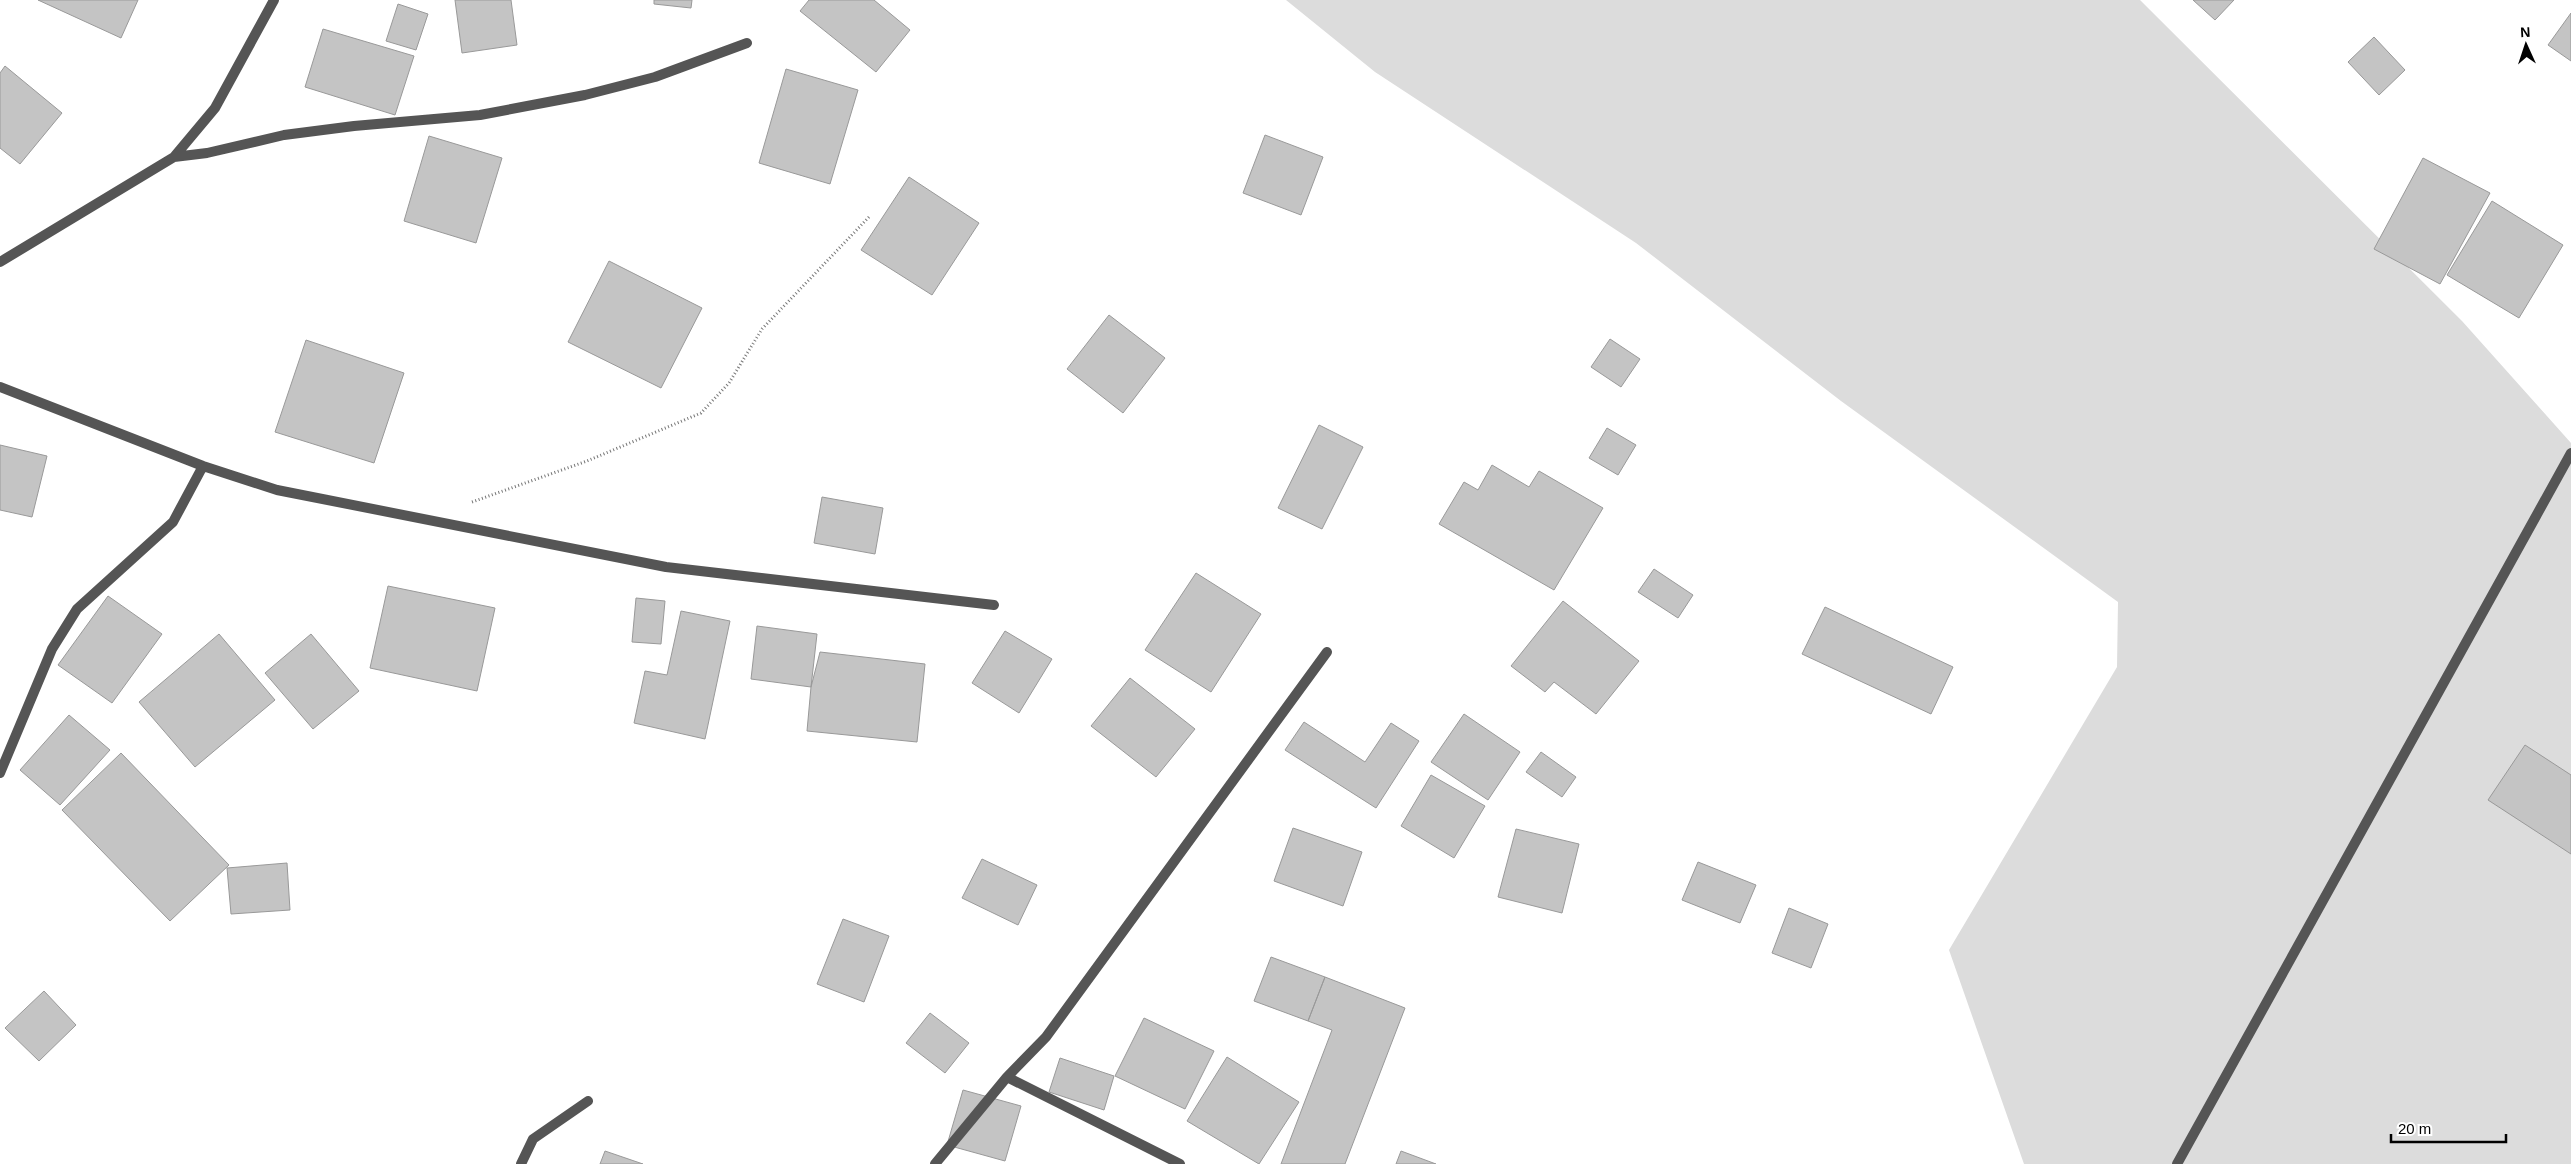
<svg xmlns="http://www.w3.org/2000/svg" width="2571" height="1164" font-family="Helvetica,sans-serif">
<rect width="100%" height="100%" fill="#fff"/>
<!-- green -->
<path fill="#dcdcdc" d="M1286 0H2140L2462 321 2571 443V1164H2024L1949 950 2117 667 2118 602 1841 401 1636 243 1375 72Z"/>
<!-- building -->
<path fill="#c4c4c4" stroke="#999" d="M38 0H138L121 38Z
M455 0H511L517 45 462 53Z
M654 0H692L691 8 654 4Z
M809 0H874L910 30 876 72 800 11Z
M2193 0H2234L2215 20Z
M398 4 428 14 416 50 386 41Z
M2571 13V61L2548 45Z
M323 29 414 56 395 115 305 87Z
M2374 37 2405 70 2379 95 2348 62Z
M5 66 62 113 20 164 0 148V73Z
M786 69 858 90 830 184 759 163Z
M1265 135 1323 157 1301 215 1243 193Z
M429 136 502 158 476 243 404 221Z
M2423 158 2490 193 2440 284 2374 249Z
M909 177 979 223 932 295 861 250Z
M2492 201 2563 245 2519 318 2447 275Z
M609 261 702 308 661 388 568 342Z
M1109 315 1165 358 1123 413 1067 369Z
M1610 339 1640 359 1621 387 1591 367Z
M306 340 404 373 374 463 275 432Z
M1319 425 1363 447 1322 529 1278 508Z
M1607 428 1636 445 1618 475 1589 458Z
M0 445 47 456 32 517 0 510Z
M1492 465 1529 487 1539 471 1603 508 1554 590 1439 524 1464 482 1478 490Z
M822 497 883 508 875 554 814 543Z
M1654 569 1693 595 1678 618 1638 592Z
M1196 573 1261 614 1211 692 1145 650Z
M388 586 495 608 477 691 370 668Z
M108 596 162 634 112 703 58 665Z
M636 598 665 601 661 644 632 642Z
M1563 601 1639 661 1596 714 1554 682 1545 692 1511 666Z
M1825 607 1953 667 1931 714 1802 654Z
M681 611 730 621 705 739 634 723 645 671 667 675Z
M757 626 817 634 811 687 751 679Z
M1005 631 1052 659 1019 713 972 683Z
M219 634 275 700 195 767 139 702Z
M311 634 359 691 313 729 265 673Z
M820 652 925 664 917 742 807 731 811 687Z
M1130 678 1195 729 1156 777 1091 726Z
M1464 714 1520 752 1488 800 1431 762Z
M69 715 110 750 60 805 20 770Z
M1304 722 1365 762 1391 723 1419 741 1376 808 1285 750Z
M2525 745 2571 775V854L2488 800Z
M1541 752 1576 777 1562 797 1526 772Z
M121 753 229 865 170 921 62 810Z
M1431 775 1485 806 1454 858 1401 826Z
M1293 828 1362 852 1343 906 1274 881Z
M1516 829 1579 844 1562 913 1498 897Z
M982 859 1037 885 1018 925 962 898Z
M1698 862 1756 885 1740 923 1682 900Z
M287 863 290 910 231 914 227 868Z
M1789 908 1828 924 1811 968 1772 953Z
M843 919 889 936 864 1002 817 984Z
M1271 957 1325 977 1308 1021 1254 1001Z
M1325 977 1405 1008 1345 1164H1281L1332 1030 1308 1021Z
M44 991 76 1025 39 1061 5 1028Z
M930 1013 969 1043 945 1073 906 1043Z
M1144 1018 1214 1051 1185 1109 1115 1076Z
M1227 1057 1299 1102 1259 1164 1187 1121Z
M1060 1058 1114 1076 1104 1110 1049 1092Z
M963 1090 1021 1106 1005 1161 947 1145Z
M605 1151 643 1164H600Z
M1401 1151 1436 1164H1396Z"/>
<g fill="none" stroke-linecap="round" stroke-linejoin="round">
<!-- path -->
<path stroke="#777" stroke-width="3" stroke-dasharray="1 2.5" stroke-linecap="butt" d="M472 502 587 461 701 413 729 383 762 329 869 217"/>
<!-- street -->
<path stroke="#555" stroke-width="10" d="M174 157 215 108 274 0
M0 262 174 157 207 153 284 135 354 126 480 115 585 95 655 77 747 43
M0 387 203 466 277 490 666 567 994 605
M0 773 52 649 77 609 173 522 203 466
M1007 1077 1180 1164
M521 1164 533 1139 588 1101
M935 1164 1007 1077 1046 1037 1327 652
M2177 1164 2571 453"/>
</g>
<!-- north arrow -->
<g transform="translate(2526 45) rotate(357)" stroke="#ffffff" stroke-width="4" paint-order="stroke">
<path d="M0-4L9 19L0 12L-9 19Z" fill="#000000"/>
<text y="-8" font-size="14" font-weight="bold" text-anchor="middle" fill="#000000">N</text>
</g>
<!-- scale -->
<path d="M2391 1134v8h115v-8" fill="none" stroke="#000000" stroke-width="2.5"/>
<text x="2398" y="1134" font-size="15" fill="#000000" stroke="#ffffff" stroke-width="4" paint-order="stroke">20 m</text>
</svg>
